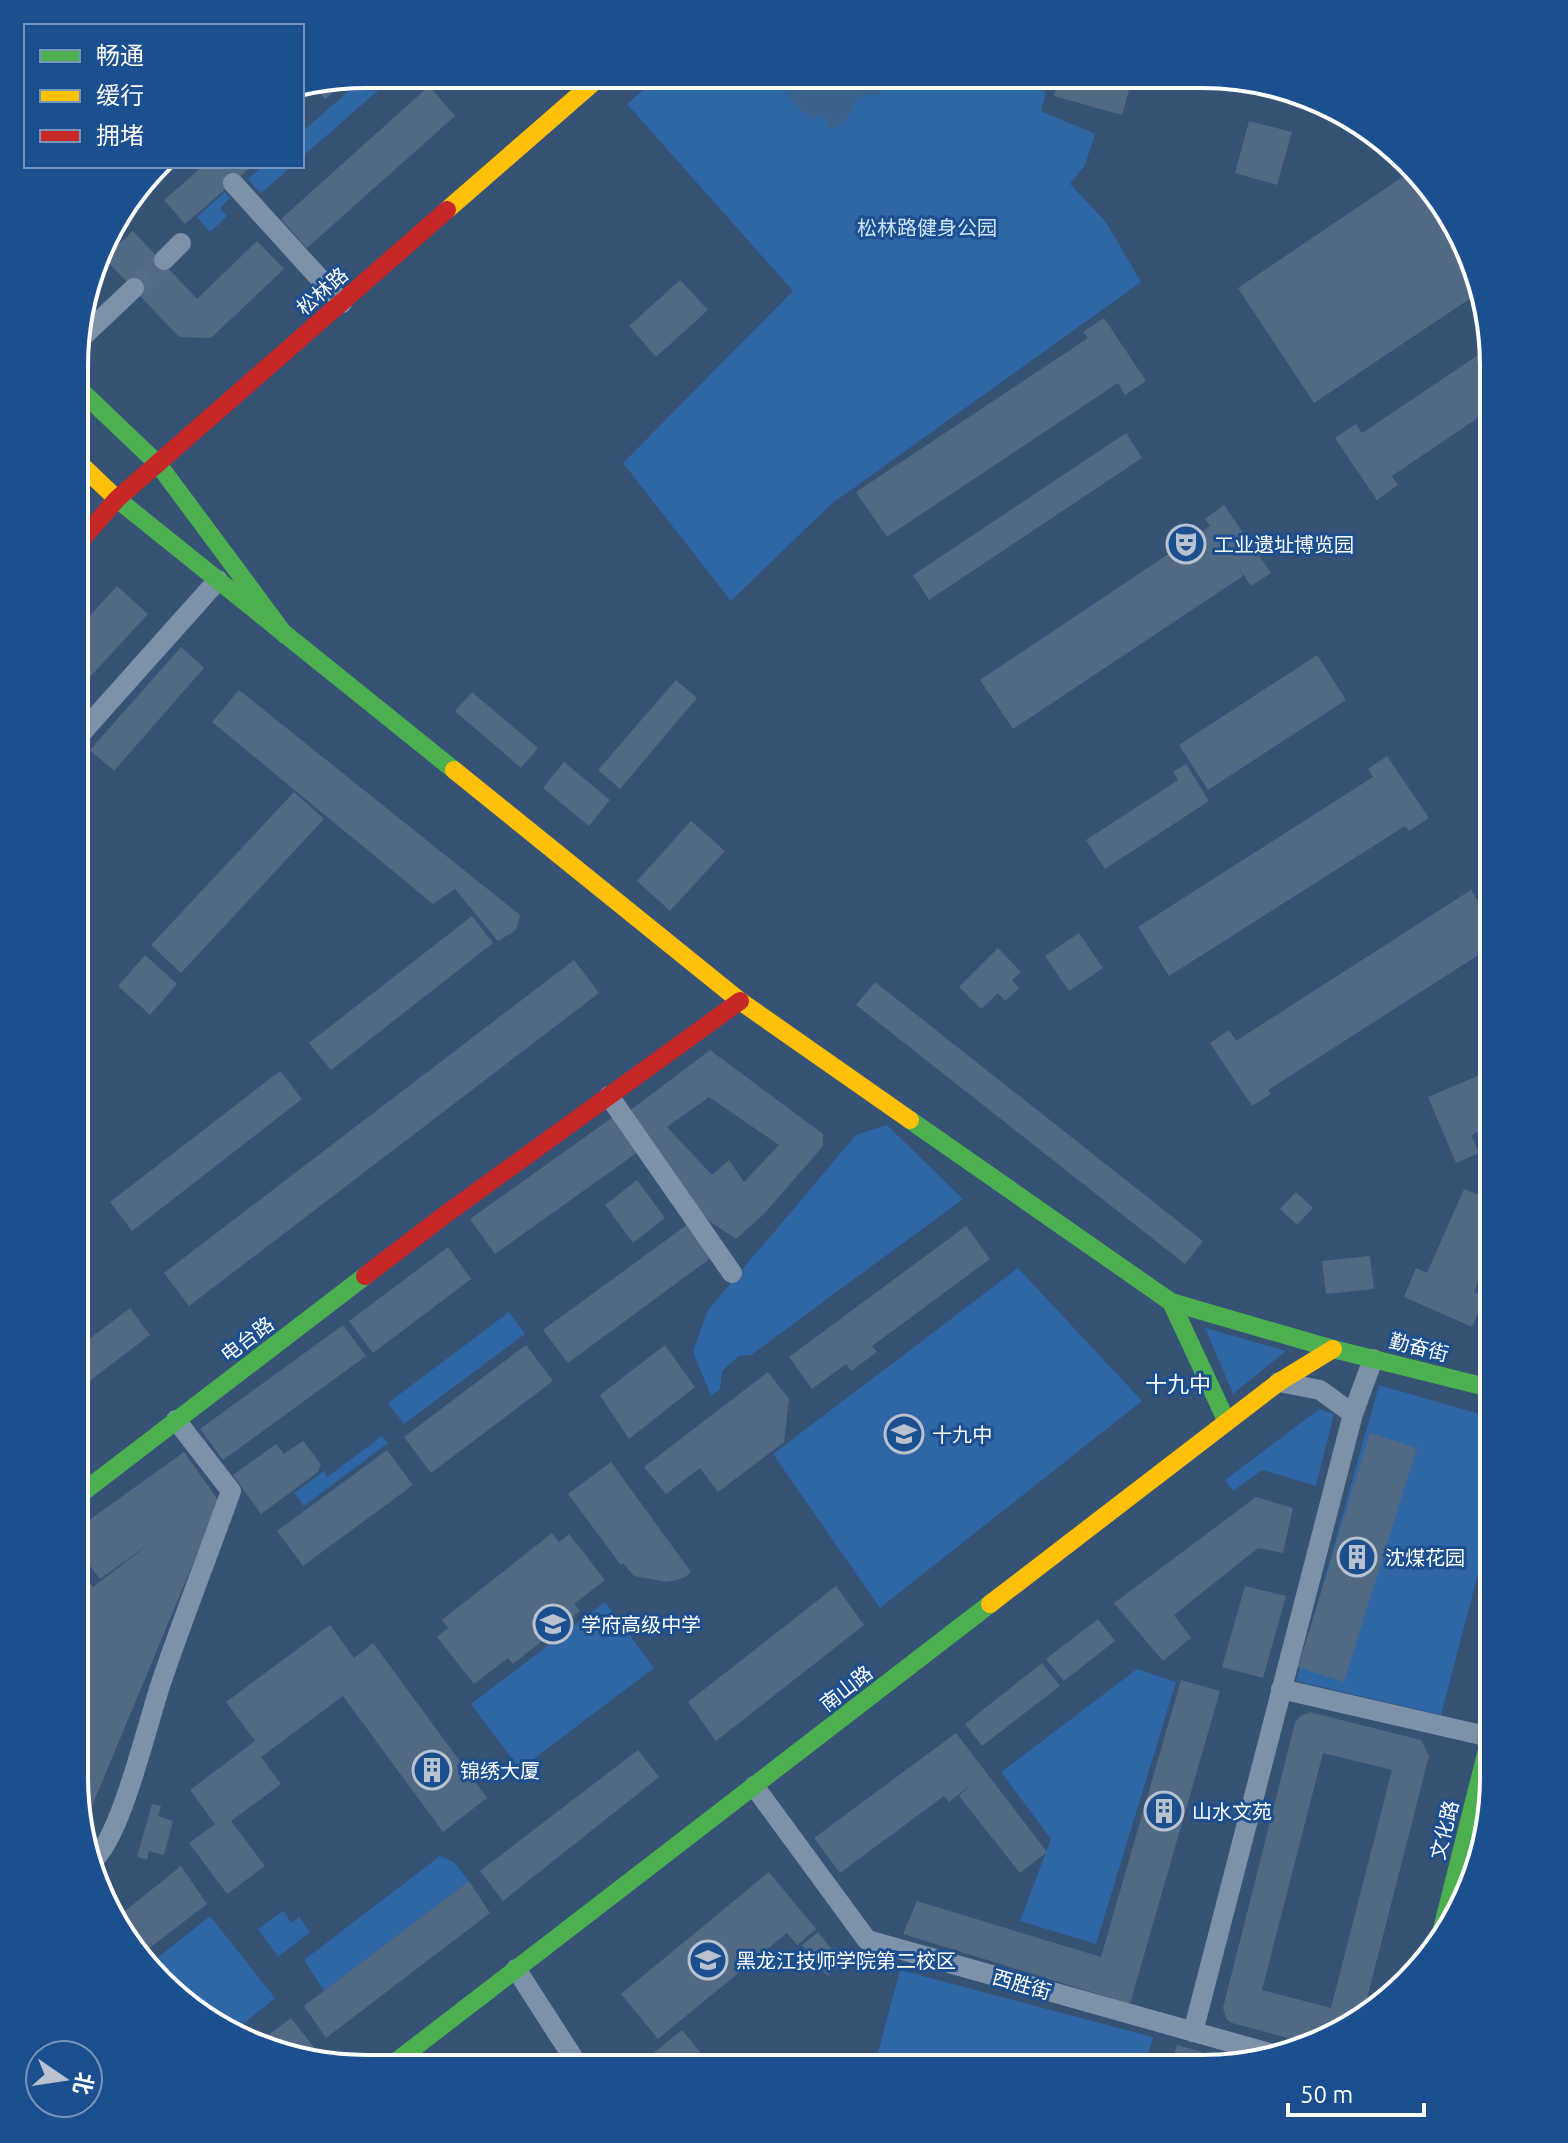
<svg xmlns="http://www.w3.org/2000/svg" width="1568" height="2143" font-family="Ubuntu,'Noto Sans SC',sans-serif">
<rect width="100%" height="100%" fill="#365274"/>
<!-- green -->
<path fill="#2f66a5" d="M368 74H397L302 157V132Z
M660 75 1050 76 1041 111 1095 134 1085 165 1070 184 1106 222 1141 282 830 505 731 601 623 463 793 291 627 104Z
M263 166H292L261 193 248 179Z
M225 192 230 198 220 208 227 216 210 232 197 217Z
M887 1125 963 1199 751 1355 739 1356 722 1371 720 1389 711 1396 693 1352 708 1310 856 1135Z
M1018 1268 1142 1401 880 1608 773 1454Z
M509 1312 525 1334 404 1424 388 1403Z
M1205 1328 1286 1351 1233 1394Z
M1379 1385 1494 1418 1493 1516 1441 1715 1296 1681Z
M1319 1409 1334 1414 1316 1486 1262 1470 1233 1491 1225 1480Z
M382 1436 388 1443 304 1506 294 1493 324 1471 327 1477Z
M605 1602 654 1668 520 1769 471 1704Z
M1137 1669 1176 1682 1096 1944 1020 1921 1051 1839 1001 1772Z
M440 1856 454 1862 469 1881 324 1991 304 1960Z
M283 1911 292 1923 299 1917 310 1932 278 1957 258 1929Z
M210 1916 275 1998 237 2029 189 2009 151 1963Z
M900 1970 1153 2037 1144 2069 874 2068Z"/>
<!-- water -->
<path fill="#3b618d" d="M791 75H876L883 80 879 95H867L857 99C849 113 848 125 831 129L824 116 813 119 804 114 787 95Z"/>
<!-- building -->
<path fill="#526984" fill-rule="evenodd" d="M484 74H519L499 91Z
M1059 76H1133L1122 115 1054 96Z
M350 77 325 99 311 83 323 81Z
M429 86 455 116 307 248 281 219Z
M1249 121 1292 132 1277 185 1235 173Z
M203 166H252L185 224 164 200Z
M1410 172 1464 237 1477 294 1314 403 1238 288Z
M133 231 197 299 257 241 284 269 211 338 179 337 104 258Z
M680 280 708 310 656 357 629 326Z
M1104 318 1146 381 1125 395 1118 383 887 537 856 492 1088 338 1083 332Z
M1490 347 1494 366V407L1392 476 1398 485 1377 500 1335 438 1356 424 1362 433Z
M1126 433 1142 458 929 600 913 575Z
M1224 505 1271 573 1251 586 1238 567 1243 576 1013 729 980 680 1210 526 1205 519Z
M117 586 148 614 76 692V631Z
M181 647 204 668 114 771 90 750Z
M1317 655 1346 700 1208 790 1179 745Z
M676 680 697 698 620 789 598 770Z
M239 690 520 915 516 930 498 941 455 889 433 904 212 722Z
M472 692 538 748 521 768 455 711Z
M1387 756 1429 818 1409 831 1405 826 1169 976 1138 927 1373 777 1368 769Z
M564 762 610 800 589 826 543 788Z
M1186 764 1209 801 1105 869 1086 840 1178 780 1173 772Z
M76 792 86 802 76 814Z
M294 792 324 819 181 973 151 945Z
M691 821 725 851 670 911 637 881Z
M1471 890 1494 926V945L1268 1090 1271 1094 1252 1106 1210 1043 1229 1030 1236 1041Z
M472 916 493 943 331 1070 309 1043Z
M1079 933 1103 968 1069 991 1045 956Z
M998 948 1021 972 1012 980 1019 988 1005 1001 998 993 981 1009 959 987Z
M145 955 177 984 150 1015 118 986Z
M574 960 599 993 189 1306 164 1273Z
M875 982 1203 1241 1185 1264 856 1005Z
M710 1050 823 1134V1146L764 1214 736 1239 706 1219 628 1112ZM709 1097 779 1145 744 1182 729 1160 712 1175 667 1127Z
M1494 1069V1125L1471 1135 1479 1153 1456 1163 1428 1097Z
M280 1071 302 1099 132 1231 110 1202Z
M613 1117 638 1152 495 1254 470 1219Z
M637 1180 665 1218 633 1243 605 1205Z
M1464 1189 1494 1201V1246L1474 1292 1485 1297 1472 1327 1404 1297 1416 1268 1427 1273Z
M1296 1192 1313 1208 1297 1225 1280 1209Z
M688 1224 712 1257 568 1363 543 1330Z
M966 1226 990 1259 872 1346 877 1352 851 1371 846 1364 812 1389 789 1357Z
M448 1247 471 1279 373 1353 349 1321Z
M75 1248 90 1269 75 1281Z
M1370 1256 1374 1289 1326 1294 1322 1261Z
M130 1308 150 1335 75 1392V1350Z
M343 1325 366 1356 223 1460 200 1429Z
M526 1345 553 1381 431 1473 404 1437Z
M665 1345 695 1387 629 1439 600 1395Z
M768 1372 789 1399 784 1442 718 1492 700 1468 666 1494 644 1467Z
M1370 1433 1417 1448 1344 1682 1298 1667Z
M303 1441 321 1464 318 1472 261 1514 233 1475 276 1444 284 1454Z
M387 1450 413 1485 303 1566 277 1531Z
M184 1452 219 1501 85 1823 74 1777V1562L93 1587 153 1541 100 1579 74 1544V1531Z
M611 1462 691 1572 684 1578 667 1582 634 1576 623 1563 621 1565 568 1494Z
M1256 1497 1293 1508 1283 1553 1258 1548 1174 1615 1191 1638 1163 1661 1114 1603Z
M552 1533 559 1542 569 1534 605 1580 574 1604 580 1611 513 1664 508 1658 474 1684 437 1637 448 1628 442 1620Z
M836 1586 864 1625 716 1741 688 1702Z
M1245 1586 1286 1596 1263 1678 1222 1667Z
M1098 1619 1115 1641 1064 1681 1046 1659Z
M330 1625 354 1658 373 1643 487 1798 443 1832 343 1696 261 1757 281 1784 231 1821 265 1866 227 1894 189 1843 215 1824 190 1790 255 1741 226 1702Z
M1042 1663 1060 1686 982 1746 965 1724Z
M1181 1680 1220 1691 1130 2004 903 1934 917 1901 1101 1957Z
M1310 1712 1421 1740 1429 1756 1364 2010 1331 2039 1310 2044 1232 2023 1227 2020 1223 2008 1295 1723 1300 1716ZM1323 1753 1392 1770 1331 2008 1262 1990Z
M956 1733 1047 1852 1020 1873 959 1796 973 1783 949 1802 944 1796 840 1873 814 1838Z
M638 1750 659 1777 503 1901 480 1871Z
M152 1804 161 1806 158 1816 173 1821 164 1855 149 1851 147 1860 137 1857Z
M181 1866 207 1904 143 1953 115 1919Z
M769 1872 816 1929 797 1945 787 1933 658 2039 621 1994Z
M469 1881 490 1913 326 2038 304 2006Z
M818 1932 843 1963 827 1976 802 1945Z
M291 2018 317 2051 307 2058 263 2039Z
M682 2030 710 2064 722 2055 732 2068 663 2067 652 2054Z
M1177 2045 1202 2052 1197 2069H1170Z"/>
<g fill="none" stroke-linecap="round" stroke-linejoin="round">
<!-- street-tunnel -->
<path stroke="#546c89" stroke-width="20" stroke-dasharray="20 10" stroke-linecap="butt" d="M134 288 164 260"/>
<!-- street -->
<path stroke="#7d92a8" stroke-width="20" d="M233 183 342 303
M164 260 181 243
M77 342 134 288
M76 739 218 580
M609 1096 732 1273
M1279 1382 1320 1390 1353 1414
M1281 1689 1490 1737
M754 1786 867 1940 1269 2053
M93 1860C121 1838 148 1721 161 1683 183 1618 208 1555 231 1491L176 1420
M516 1969 576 2062V2067
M1193 2032 1353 1414 1373 1359"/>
<!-- fast -->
<path stroke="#4caf50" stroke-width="18" d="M76 386 158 464 285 635
M117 499 454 770
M910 1120 1171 1302 1333 1349 1494 1389
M1171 1302 1227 1422
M74 1499 365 1276
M1438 1945 1493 1726
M389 2067 990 1604"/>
<!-- slow -->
<path stroke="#ffc107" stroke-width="18" d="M447 210 602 75
M76 460 117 499
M454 770 740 1001 910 1120
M990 1604 1279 1382 1333 1349"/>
<!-- jam -->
<path stroke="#c62828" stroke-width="18" d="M76 546 117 499 447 210
M365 1276 446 1214 740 1001"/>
</g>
<!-- icons -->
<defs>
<g id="theatre-ring" transform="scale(2)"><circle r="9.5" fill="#1b4f8f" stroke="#b9c2ce" stroke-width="1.5"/><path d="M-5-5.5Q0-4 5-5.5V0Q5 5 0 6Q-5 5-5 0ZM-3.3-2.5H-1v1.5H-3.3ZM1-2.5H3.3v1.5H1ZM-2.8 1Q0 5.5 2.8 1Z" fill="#b9c2ce"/></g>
<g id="school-ring" transform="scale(2)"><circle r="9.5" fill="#1b4f8f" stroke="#b9c2ce" stroke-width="1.5"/><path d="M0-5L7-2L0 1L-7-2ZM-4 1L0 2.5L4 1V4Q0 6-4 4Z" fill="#b9c2ce"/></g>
<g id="building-ring" transform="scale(2)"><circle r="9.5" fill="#1b4f8f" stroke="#b9c2ce" stroke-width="1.5"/><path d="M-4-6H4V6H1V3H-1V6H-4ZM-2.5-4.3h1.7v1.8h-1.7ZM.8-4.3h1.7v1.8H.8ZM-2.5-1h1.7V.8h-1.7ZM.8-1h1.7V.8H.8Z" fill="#b9c2ce"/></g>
<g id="university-ring" transform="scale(2)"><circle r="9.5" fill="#1b4f8f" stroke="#b9c2ce" stroke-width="1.5"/><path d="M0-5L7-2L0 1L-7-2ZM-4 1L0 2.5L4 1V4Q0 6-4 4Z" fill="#b9c2ce"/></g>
</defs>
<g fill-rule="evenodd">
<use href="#theatre-ring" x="1186" y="544"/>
<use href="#school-ring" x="904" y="1434"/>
<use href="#building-ring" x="1357" y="1557"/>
<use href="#school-ring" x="553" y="1624"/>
<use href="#building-ring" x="432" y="1770"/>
<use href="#building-ring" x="1164" y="1811"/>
<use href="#university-ring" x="708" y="1960"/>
</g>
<g text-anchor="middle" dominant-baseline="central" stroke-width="6" stroke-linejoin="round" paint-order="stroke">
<!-- park labels -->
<g font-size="20" fill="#cfe3fa" stroke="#1b4f8f">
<text x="927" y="227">松林路健身公园</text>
</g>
<!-- street labels -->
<g font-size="20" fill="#fff" stroke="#1b4f8f">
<text transform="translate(322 291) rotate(-41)">松林路</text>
<text transform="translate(247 1339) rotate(-37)">电台路</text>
<text transform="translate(1419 1347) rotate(14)">勤奋街</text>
<text transform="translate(846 1688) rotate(-38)">南山路</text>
<text transform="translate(1444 1830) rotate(-76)">文化路</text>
<text transform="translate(1022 1984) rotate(16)">西胜街</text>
</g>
<!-- poi labels -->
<g font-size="20" fill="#fff" stroke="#1b4f8f" text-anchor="start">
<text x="1214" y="544">工业遗址博览园</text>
<text x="932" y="1434">十九中</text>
<text x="1385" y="1557">沈煤花园</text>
<text x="581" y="1624">学府高级中学</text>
<text x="460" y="1770">锦绣大厦</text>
<text x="1192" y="1811">山水文苑</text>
<text x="736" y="1960">黑龙江技师学院第二校区</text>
</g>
<!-- neighbourhood labels -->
<g font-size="22" fill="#fff" stroke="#1b4f8f">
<text x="1178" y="1383">十九中</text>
</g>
</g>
<!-- crop -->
<path d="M0 0H1568V2143H0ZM366 88H1202A278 278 0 0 1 1480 366V1777A278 278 0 0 1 1202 2055H366A278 278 0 0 1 88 1777V366A278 278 0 0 1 366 88Z" fill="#1b4f8f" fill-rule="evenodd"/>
<path fill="none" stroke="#fff" stroke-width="4" d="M366 88H1202A278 278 0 0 1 1480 366V1777A278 278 0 0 1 1202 2055H366A278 278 0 0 1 88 1777V366A278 278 0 0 1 366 88Z"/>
<!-- legend -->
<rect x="24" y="24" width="280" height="144" fill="#1b4f8f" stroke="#7695bc" stroke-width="2"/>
<rect x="40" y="50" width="40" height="12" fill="#4caf50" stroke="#7695bc" stroke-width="2"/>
<text x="96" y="64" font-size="24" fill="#ffffff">畅通</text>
<rect x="40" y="90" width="40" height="12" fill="#ffc107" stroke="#7695bc" stroke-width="2"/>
<text x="96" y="104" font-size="24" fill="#ffffff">缓行</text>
<rect x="40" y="130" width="40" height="12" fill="#c62828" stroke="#7695bc" stroke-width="2"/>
<text x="96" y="144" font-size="24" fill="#ffffff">拥堵</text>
<!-- north arrow -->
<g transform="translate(64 2079) rotate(103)"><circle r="38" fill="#1b4f8f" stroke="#7695bc" stroke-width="2"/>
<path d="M0-6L14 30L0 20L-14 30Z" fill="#b9c2ce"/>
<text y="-12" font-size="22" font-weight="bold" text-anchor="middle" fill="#ffffff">北</text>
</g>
<!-- scale -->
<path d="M1288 2103v12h136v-12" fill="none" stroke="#ffffff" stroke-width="4"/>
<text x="1300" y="2103" font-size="24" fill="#ffffff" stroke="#1b4f8f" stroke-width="6" paint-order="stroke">50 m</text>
</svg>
